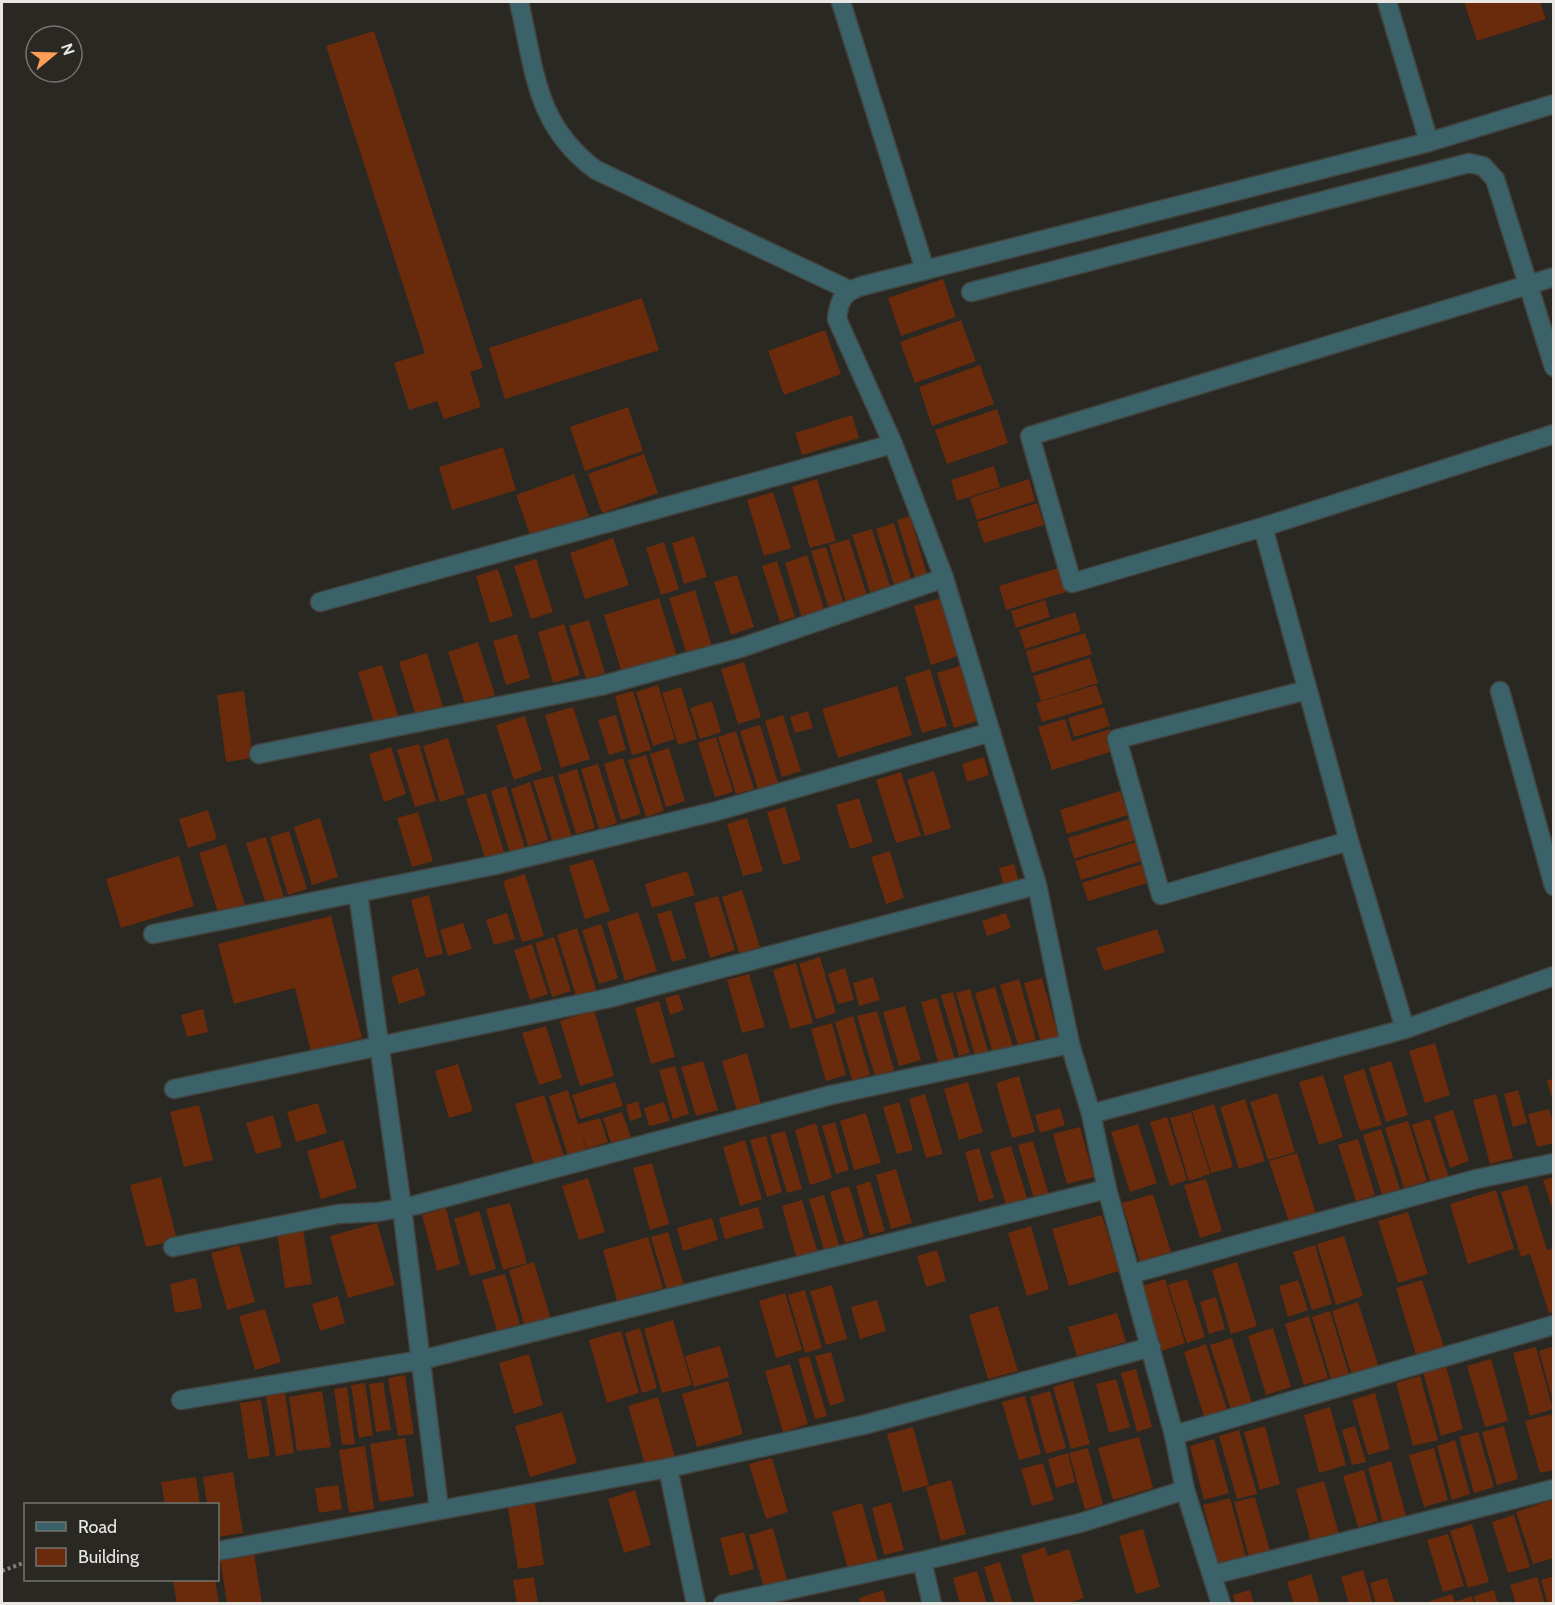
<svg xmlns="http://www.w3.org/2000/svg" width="1555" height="1605" font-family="Cabin,sans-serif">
<rect width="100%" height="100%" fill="#292823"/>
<!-- building -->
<path fill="#6a2a0c" d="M1464 2H1540L1546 19 1477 41Z
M374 31 483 368 470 372 481 407 444 419 437 401 409 410 394 363 425 353 326 46Z
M943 279 956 317 901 336 888 298Z
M642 298 659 350 505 399 489 348Z
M961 320 976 361 915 383 900 342Z
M825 330 841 374 784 395 768 351Z
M980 365 994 404 932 426 919 387Z
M628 407 643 451 585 471 570 427Z
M997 409 1008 443 947 464 935 430Z
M852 415 859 438 802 455 795 433Z
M503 447 516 490 452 510 439 467Z
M644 454 658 493 602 513 588 474Z
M994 466 1000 487 957 501 951 480Z
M574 474 589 516 531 537 516 495Z
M817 479 836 541 810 548 792 487Z
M1029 479 1035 501 977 520 970 498Z
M773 492 791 548 764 556 747 500Z
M1037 503 1044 525 984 543 977 522Z
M910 516 928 578 916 581 897 520Z
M894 523 913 585 896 591 876 529Z
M872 529 890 586 870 592 852 535Z
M694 536 707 577 684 584 672 543Z
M613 538 629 585 585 599 570 553Z
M849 539 867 595 846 602 829 545Z
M664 542 679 589 661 595 646 548Z
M826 547 844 604 829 609 811 551Z
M807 555 825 612 802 619 785 563Z
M536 559 553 612 531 619 514 566Z
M777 561 795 617 780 622 762 566Z
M1058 568 1066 592 1006 610 999 586Z
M498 569 513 616 490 623 476 576Z
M737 575 754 627 731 635 714 582Z
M695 590 712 647 687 655 669 598Z
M659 598 677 656 622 673 604 615Z
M941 598 958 656 931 665 914 606Z
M1045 600 1050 617 1016 628 1011 611Z
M1075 612 1081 631 1025 649 1019 630Z
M589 620 605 673 586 679 569 626Z
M564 624 580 675 553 683 538 632Z
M1085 633 1092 654 1032 673 1026 651Z
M517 634 530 678 506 685 493 641Z
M478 642 495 695 465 704 448 652Z
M427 653 443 707 416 716 399 662Z
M1090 658 1098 683 1041 701 1033 676Z
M744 662 761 717 738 724 721 669Z
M966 664 983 719 954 728 937 673Z
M382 665 399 718 375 726 358 672Z
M930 669 947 726 922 733 905 677Z
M658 685 675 739 653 746 636 692Z
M1096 685 1103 704 1042 722 1036 703Z
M897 686 912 735 838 758 822 709Z
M681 687 697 739 678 745 662 693Z
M244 691 253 758 226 762 217 695Z
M633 691 651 750 632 755 615 696Z
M712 701 721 732 700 739 690 708Z
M573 707 590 759 561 768 545 715Z
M1104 707 1110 726 1074 737 1068 718Z
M808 711 813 728 795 733 790 717Z
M616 715 626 750 609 755 598 720Z
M783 715 801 771 782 777 765 721Z
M525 716 542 770 514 780 496 725Z
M1065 719 1072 741 1110 729 1117 750 1052 770 1038 727Z
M760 725 778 783 758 789 740 731Z
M736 731 754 789 736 794 718 737Z
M716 737 733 792 715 797 698 743Z
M448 738 465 794 440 802 423 746Z
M419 744 436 801 415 807 397 750Z
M391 747 406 794 384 802 369 754Z
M669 748 685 801 666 807 650 754Z
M646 755 664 811 646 817 628 760Z
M984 757 989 775 967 782 962 764Z
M623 758 641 814 621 820 604 764Z
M598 764 617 823 599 829 581 769Z
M577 769 595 828 576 834 558 775Z
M934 771 951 828 925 836 907 780Z
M901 772 921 836 896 843 876 780Z
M553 776 572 837 553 843 533 781Z
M530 782 548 840 528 846 511 789Z
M506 786 525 848 510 853 491 791Z
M1120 791 1128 815 1067 834 1060 810Z
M486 793 504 852 485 858 466 799Z
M859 798 873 842 850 849 836 805Z
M785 807 801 860 783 865 767 812Z
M208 810 217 839 188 848 179 819Z
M418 812 433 861 412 867 397 818Z
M1135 817 1142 838 1074 859 1068 838Z
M320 818 338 877 312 885 294 827Z
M747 818 763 871 743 876 727 824Z
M289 831 307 889 288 895 270 837Z
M266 837 284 898 266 904 246 843Z
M1139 841 1145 860 1081 880 1075 861Z
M226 844 246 908 219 916 199 853Z
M890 851 904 898 886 904 871 857Z
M179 856 194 906 121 928 106 879Z
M593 859 610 911 585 919 569 866Z
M1145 863 1151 882 1088 901 1082 883Z
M1014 864 1020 885 1005 890 999 868Z
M687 871 695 895 652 908 645 884Z
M525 874 544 936 522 942 503 881Z
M742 890 760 947 739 953 722 897Z
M429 895 443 954 426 958 411 900Z
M718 896 735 950 710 958 694 903Z
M671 910 686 958 672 962 657 914Z
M638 912 657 971 625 981 607 922Z
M507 913 515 939 494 945 486 920Z
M1006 913 1011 928 987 936 982 921Z
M331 916 362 1038 311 1052 295 988 234 1004 218 944Z
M463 923 472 949 448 956 440 930Z
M601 924 618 978 599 984 582 930Z
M577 928 597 993 577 999 557 935Z
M1157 929 1165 952 1104 971 1096 948Z
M554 937 571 991 552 997 535 943Z
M532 944 548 994 530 1000 514 950Z
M820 957 836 1013 816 1019 799 964Z
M796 963 813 1023 790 1029 773 970Z
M418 968 426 995 399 1004 391 977Z
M845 968 854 1000 838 1004 828 974Z
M749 974 765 1027 742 1033 727 980Z
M873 977 880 1000 859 1006 853 983Z
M1042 978 1059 1039 1041 1043 1024 983Z
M1019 979 1036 1040 1018 1045 1000 985Z
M995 987 1013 1047 993 1053 975 993Z
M970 989 988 1051 975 1055 956 993Z
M953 992 970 1053 959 1056 941 995Z
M679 994 684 1010 670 1015 665 998Z
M937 998 955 1060 939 1065 921 1002Z
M659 1001 675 1057 651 1064 635 1008Z
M905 1006 921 1060 899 1066 883 1012Z
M203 1009 208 1032 187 1037 181 1015Z
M594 1010 614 1076 580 1086 560 1021Z
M877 1011 894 1070 875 1076 857 1016Z
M853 1016 870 1075 852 1080 835 1022Z
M832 1023 846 1075 826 1081 811 1029Z
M546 1026 562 1078 539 1085 522 1033Z
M1435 1043 1450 1095 1425 1103 1409 1051Z
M747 1053 762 1108 738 1115 722 1061Z
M703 1061 718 1110 696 1116 681 1067Z
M1391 1061 1408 1115 1386 1122 1369 1068Z
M458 1064 473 1111 449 1118 435 1071Z
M675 1066 689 1114 673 1119 659 1070Z
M1364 1069 1382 1125 1360 1131 1343 1076Z
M1323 1075 1343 1137 1319 1145 1299 1082Z
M1019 1076 1035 1132 1012 1138 996 1083Z
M1554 1079V1102H1553L1547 1080Z
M615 1082 623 1106 580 1119 572 1095Z
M968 1082 983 1132 959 1140 944 1089Z
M568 1090 578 1124 600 1118 608 1142 587 1149 582 1135 587 1153 569 1159 549 1096Z
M1518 1090 1527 1123 1513 1127 1504 1094Z
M1277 1093 1295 1152 1268 1160 1250 1102Z
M925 1094 943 1154 926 1158 909 1099Z
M1496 1094 1513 1158 1490 1164 1473 1100Z
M544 1095 564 1156 534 1165 515 1104Z
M1245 1099 1265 1161 1239 1169 1220 1107Z
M638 1101 642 1117 630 1121 626 1105Z
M664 1102 670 1121 649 1126 644 1108Z
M899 1102 913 1150 897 1154 883 1107Z
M318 1103 327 1133 296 1142 287 1112Z
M1214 1104 1233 1167 1211 1173 1192 1111Z
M199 1105 213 1160 184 1167 170 1112Z
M1060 1108 1065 1125 1040 1133 1035 1115Z
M1549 1109 1554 1124V1143L1537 1147 1528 1114Z
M1453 1110 1469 1161 1450 1168 1434 1116Z
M622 1112 631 1137 611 1143 603 1118Z
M1191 1112 1210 1174 1189 1181 1170 1118Z
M866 1113 881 1163 854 1170 840 1121Z
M273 1115 282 1147 256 1154 246 1123Z
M1167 1117 1187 1180 1170 1186 1150 1122Z
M1430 1119 1449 1178 1431 1184 1412 1125Z
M1408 1121 1427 1181 1404 1188 1385 1128Z
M835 1122 849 1170 836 1174 822 1126Z
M816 1123 832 1178 810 1185 795 1130Z
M1138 1124 1157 1183 1130 1192 1111 1132Z
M1080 1127 1094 1177 1067 1184 1053 1134Z
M1381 1129 1400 1189 1382 1195 1363 1135Z
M785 1131 802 1189 787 1193 770 1135Z
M766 1136 782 1192 767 1197 750 1140Z
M1358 1139 1375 1195 1356 1201 1338 1145Z
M343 1140 357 1188 321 1199 307 1151Z
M745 1140 762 1199 740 1206 723 1147Z
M1033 1141 1049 1195 1034 1199 1018 1145Z
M1011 1146 1028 1201 1007 1208 990 1152Z
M979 1148 994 1198 979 1202 965 1152Z
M1297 1153 1317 1217 1290 1225 1269 1161Z
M652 1163 669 1224 650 1230 633 1168Z
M896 1169 912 1223 891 1229 876 1175Z
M161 1177 177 1240 146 1247 130 1185Z
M1554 1177V1211H1553L1543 1180Z
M588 1178 605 1232 579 1240 562 1186Z
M1206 1179 1222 1231 1200 1238 1184 1185Z
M870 1181 885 1231 870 1235 856 1186Z
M1527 1185 1547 1250 1554 1248V1312L1549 1313 1530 1254 1521 1257 1501 1192Z
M849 1186 864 1237 845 1243 830 1192Z
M1496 1190 1514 1249 1468 1264 1450 1204Z
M1153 1194 1171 1252 1140 1262 1122 1203Z
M824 1195 840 1248 825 1253 809 1199Z
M802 1200 818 1254 797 1260 782 1206Z
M510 1203 527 1263 503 1270 486 1209Z
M758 1207 764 1228 725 1239 719 1218Z
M446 1208 460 1264 437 1271 422 1215Z
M479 1211 496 1269 470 1276 454 1219Z
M1408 1212 1428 1274 1398 1283 1378 1221Z
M1102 1215 1119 1271 1069 1286 1052 1229Z
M712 1218 718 1240 683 1251 677 1228Z
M377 1223 395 1285 348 1298 330 1236Z
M1031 1226 1049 1289 1027 1296 1008 1233Z
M303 1229 312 1284 285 1288 277 1233Z
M668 1232 684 1285 667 1290 651 1237Z
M1344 1236 1363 1296 1336 1305 1317 1244Z
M648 1237 663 1288 617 1301 603 1250Z
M239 1245 255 1302 227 1310 211 1253Z
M1315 1245 1332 1304 1312 1310 1293 1252Z
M937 1250 946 1281 926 1287 917 1256Z
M534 1262 552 1323 526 1331 509 1270Z
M1237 1262 1257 1326 1231 1334 1212 1270Z
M505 1274 520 1324 497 1331 482 1280Z
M196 1278 202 1308 175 1313 170 1284Z
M1165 1279 1185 1343 1162 1351 1142 1286Z
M1187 1279 1205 1337 1187 1343 1168 1285Z
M1298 1280 1308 1310 1288 1317 1279 1286Z
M1422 1280 1444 1347 1416 1355 1396 1288Z
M832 1285 847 1339 826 1345 810 1291Z
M805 1290 822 1348 805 1353 788 1295Z
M785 1293 802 1350 776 1358 759 1301Z
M338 1296 345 1323 320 1331 312 1304Z
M1216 1297 1225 1329 1209 1334 1200 1302Z
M877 1300 886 1331 860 1339 851 1307Z
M1358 1302 1379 1368 1352 1376 1332 1311Z
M998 1306 1018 1371 988 1379 969 1315Z
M265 1309 281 1362 255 1370 239 1316Z
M1330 1311 1349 1374 1331 1380 1312 1317Z
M1117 1313 1126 1342 1077 1356 1068 1327Z
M1309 1316 1328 1378 1304 1385 1285 1324Z
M673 1320 692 1385 662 1393 644 1329Z
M640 1328 657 1388 642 1393 625 1333Z
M1273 1328 1291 1387 1266 1395 1248 1336Z
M621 1331 639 1393 607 1403 589 1340Z
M1232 1338 1253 1407 1232 1413 1210 1345Z
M1206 1344 1228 1413 1205 1420 1184 1352Z
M720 1346 729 1377 694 1387 685 1356Z
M1536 1347 1553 1409 1530 1416 1513 1353Z
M1552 1347 1554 1353 1553 1402 1539 1351Z
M831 1352 845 1401 830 1406 815 1356Z
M529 1354 543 1405 514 1414 499 1363Z
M809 1356 827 1416 815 1419 798 1359Z
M1491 1359 1508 1421 1485 1427 1467 1366Z
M790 1364 808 1424 783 1432 765 1371Z
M1446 1366 1463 1429 1441 1436 1423 1372Z
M1136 1369 1152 1427 1137 1432 1121 1373Z
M405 1375 414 1434 398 1436 388 1378Z
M1420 1376 1438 1440 1413 1446 1396 1383Z
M1116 1379 1130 1427 1109 1433 1096 1384Z
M728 1381 743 1434 697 1447 682 1394Z
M1073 1381 1090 1444 1071 1449 1053 1387Z
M383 1382 391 1430 376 1432 369 1384Z
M365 1383 373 1435 359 1438 351 1385Z
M347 1387 355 1444 342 1445 334 1389Z
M322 1391 331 1447 297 1451 289 1397Z
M1050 1391 1066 1448 1046 1454 1030 1397Z
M285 1393 294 1453 276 1456 266 1396Z
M1375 1393 1390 1449 1368 1455 1352 1400Z
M1025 1396 1041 1454 1019 1460 1002 1402Z
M658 1397 675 1457 645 1465 628 1406Z
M261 1400 270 1456 248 1459 240 1403Z
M1330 1407 1346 1465 1319 1473 1304 1415Z
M562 1412 577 1463 530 1477 515 1426Z
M1551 1414 1554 1424V1470L1540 1473 1525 1421Z
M1265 1426 1280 1484 1260 1490 1244 1432Z
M1355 1426 1366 1462 1352 1465 1342 1430Z
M1504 1426 1518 1479 1497 1485 1482 1432Z
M913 1427 929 1485 903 1492 887 1434Z
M1239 1430 1257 1494 1237 1499 1219 1436Z
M1478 1432 1494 1487 1474 1493 1459 1437Z
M1139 1437 1153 1488 1113 1500 1098 1448Z
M405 1438 414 1496 379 1502 370 1444Z
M1214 1439 1229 1493 1204 1500 1190 1446Z
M1455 1440 1470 1494 1452 1500 1437 1446Z
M365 1446 374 1509 349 1513 339 1450Z
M1088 1448 1103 1504 1085 1510 1069 1453Z
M1434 1448 1448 1500 1424 1507 1409 1455Z
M1068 1453 1075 1482 1056 1488 1048 1459Z
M772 1458 788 1512 766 1519 749 1464Z
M1391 1461 1406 1516 1383 1522 1368 1468Z
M1043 1463 1054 1500 1032 1506 1021 1469Z
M1364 1470 1378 1521 1358 1527 1343 1476Z
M233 1472 243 1533 218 1537V1504H207L203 1477Z
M196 1477 200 1504H165L161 1482Z
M951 1480 966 1534 941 1541 926 1487Z
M1324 1481 1341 1541 1313 1549 1296 1489Z
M338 1485 342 1509 319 1513 315 1488Z
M635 1490 651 1545 624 1553 608 1499Z
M1255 1497 1270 1551 1249 1557 1234 1502Z
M1230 1498 1246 1557 1219 1565 1203 1505Z
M1554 1499V1558L1533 1564 1516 1512Z
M891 1502 904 1550 884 1555 872 1508Z
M535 1503 544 1565 518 1569 508 1508Z
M862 1503 879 1565 849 1573 832 1512Z
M1514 1515 1530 1567 1508 1573 1492 1522Z
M1472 1524 1489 1582 1468 1588 1450 1531Z
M773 1528 788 1584 765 1591 749 1535Z
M1143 1529 1160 1587 1136 1594 1119 1536Z
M744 1532 754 1569 730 1576 720 1538Z
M1448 1534 1464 1586 1443 1592 1427 1540Z
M1045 1547 1048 1556 1069 1549 1084 1598 1065 1604H1035L1021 1555Z
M254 1553 262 1604H227L220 1558Z
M1000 1562 1013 1604H995L984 1567Z
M1363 1570 1373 1604H1349L1341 1577Z
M977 1571 987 1604H960L953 1578Z
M1311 1574 1320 1604H1294L1287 1582Z
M1554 1576V1604H1548L1541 1580Z
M534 1577 538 1604H517L513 1580Z
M1537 1577 1545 1604H1516L1510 1585Z
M1387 1578 1395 1604H1376L1370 1583Z
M173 1580H215L219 1604H177Z
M883 1590 887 1604H860L859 1598Z
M1250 1590 1254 1604H1235L1233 1595Z
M1494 1590 1498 1604H1476L1474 1596Z
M1452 1594 1455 1602 1472 1596 1474 1604H1431L1430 1601Z"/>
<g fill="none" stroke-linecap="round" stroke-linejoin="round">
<!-- lane casing -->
<g stroke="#44433e" stroke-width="21">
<path id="lane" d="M519 2C535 70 535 125 596 170L849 290
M841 2 925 270
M1387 2 1429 142"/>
</g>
<!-- street casing -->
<g stroke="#44433e" stroke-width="21">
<path id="street" d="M1554 277 1030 436 1072 583 1263 527 1554 434
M971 292 1469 163 1483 166 1495 179 1554 367
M1263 527 1349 841 1405 1029
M320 602 893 444
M1307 690 1117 739 1161 895 1349 841
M1500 691 1554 886
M259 754 600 686 743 647 944 578
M358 893 402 1208 439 1509
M153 934 495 865 717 811 991 732
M174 1089 609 998 1037 885
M1091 1114 1405 1029 1554 976
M1107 1189 1091 1114 1070 1044 1037 885 944 578 893 444 837 319C839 300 843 292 862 286L1429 142 1554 104
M173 1247 338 1214 378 1212 416 1205 831 1095 1070 1044
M1131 1274 1476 1179 1554 1163
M181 1400 421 1360 1107 1189 1174 1435 1554 1325
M668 1468 696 1604
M1185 1490 1221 1604
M218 1551 668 1468 863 1425 1151 1347
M1212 1575 1554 1489
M723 1604 922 1561
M932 1604 922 1561 1080 1523 1185 1490 1174 1435"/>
</g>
<!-- path -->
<path stroke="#807f7a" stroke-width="4" stroke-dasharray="3 3" stroke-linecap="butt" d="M2 1571 26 1562"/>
<!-- lane -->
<use href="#lane" stroke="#3b6169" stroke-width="18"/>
<!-- street -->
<use href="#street" stroke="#3b6169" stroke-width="18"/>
</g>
<!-- border -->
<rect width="1555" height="1605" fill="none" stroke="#e8e7e3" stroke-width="6"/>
<!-- legend -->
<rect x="24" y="1503" width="195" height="78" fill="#292823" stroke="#757470" stroke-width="1.5"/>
<rect x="36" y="1522" width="30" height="9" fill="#3b6169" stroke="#757470" stroke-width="1.5"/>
<text x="78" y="1533" font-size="18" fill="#e8e7e3">Road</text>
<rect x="36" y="1548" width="30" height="18" fill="#6a2a0c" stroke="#757470" stroke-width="1.5"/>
<text x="78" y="1563" font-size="18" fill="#e8e7e3">Building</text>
<!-- north arrow -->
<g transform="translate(54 54) rotate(71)"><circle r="28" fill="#292823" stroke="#757470" stroke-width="1.5"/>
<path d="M0-4.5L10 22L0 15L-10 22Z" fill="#fe9c58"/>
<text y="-9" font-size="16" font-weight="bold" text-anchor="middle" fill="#e8e7e3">N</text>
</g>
</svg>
